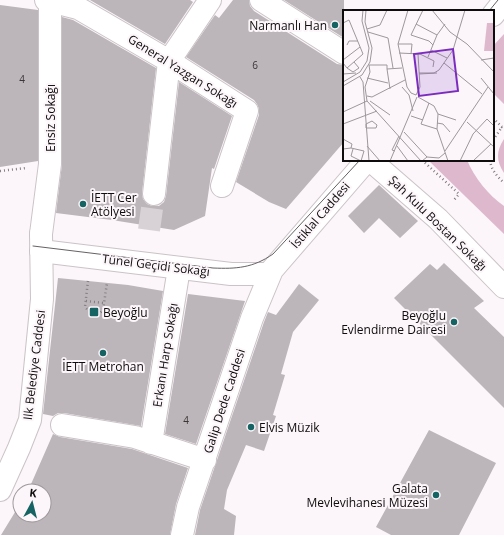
<svg xmlns="http://www.w3.org/2000/svg" width="504" height="535" font-family="'Open Sans',sans-serif">
<rect width="100%" height="100%" fill="#fcf5f9"/>
<!-- green -->
<path fill="#deb9ce" d="M504 34V104L493 93V46Z
M504 139V173C496 161 496 151 504 139Z
M428 160H467C474 177 489 196 504 206V234Z"/>
<!-- building -->
<path fill="#bcb5b9" d="M90 0H190L193 2 165 44Z
M233 0H249L250 6 254 11 337 64 344 65V142L286 209 269 202 236 182 259 115V109L257 104 254 100 186 57 215 15 219 18Z
M284 0H344V38Z
M0 5 38 10V161L0 167Z
M62 17 73 20 156 68 142 193 143 199 147 204 152 206H159L164 202 166 196 179 82 232 116 214 169 212 168 205 216 174 230 112 220 56 213 62 164Z
M379 185 418 221 400 238 379 218 364 233 348 216Z
M444 263 484 301 474 308 504 337V408L394 298 430 264 437 270Z
M58 278 128 285 163 291 141 426 64 413H58L53 416 43 414Z
M299 284 319 300 293 332 281 374 285 375 273 415 276 416 264 451 246 445 227 490 224 509 236 516 234 535H195L200 510 264 322 268 312 276 315Z
M188 294 245 301 196 444 165 434Z
M429 430 496 463 459 535H391L376 527Z
M53 434 60 437 132 449 188 468 176 504 170 535H1L20 504V515H44V491H28Z"/>
<g fill="none" stroke-linecap="round" stroke-linejoin="round">
<!-- street-tunnel -->
<path stroke="#d8d2d6" stroke-width="22" stroke-dasharray="22 11" stroke-linecap="butt" d="M149 230 154 194"/>
<!-- street casing -->
<g stroke="#cac3c7" stroke-width="24">
<path id="street" d="M46 0 78 8 169 61 247 111 222 186
M261 0 344 53
M493 15 504 1
M370 160 438 219 504 287
M154 194 169 61 210 0
M41 234 50 164V1
M41 251 231 274H270
M62 425 135 437 205 460
M151 443 179 268
M182 535 188 507 252 318 272 270 367 160"/>
</g>
<!-- secondary casing -->
<g stroke="#cac3c7" stroke-width="24">
<path id="secondary" d="M0 490 19 448 30 420 42 299 41 234"/>
</g>
<!-- path -->
<path stroke="#827e80" stroke-width="2.5" stroke-dasharray="1 3" stroke-linecap="butt" d="M493 118 502 127 504 126
M493 140 502 127
M422 160 459 194 454 200
M490 160C491 170 497 176 504 183
M0 171 26 168
M88 281 85 307 89 311 100 313 103 310 107 283
M86 301 104 303"/>
<!-- street -->
<use href="#street" stroke="#fff" stroke-width="22"/>
<!-- secondary -->
<use href="#secondary" stroke="#fff" stroke-width="22"/>
<!-- tram -->
<path stroke="#656164" stroke-width="1" d="M489 11 498 0
M33 246 213 268C236 269 253 268 273 254L360 160"/>
</g>
<!-- markers -->
<g fill="#156463" stroke="#fcf5f9" stroke-width="1.5">
<circle cx="335" cy="25" r="4"/>
<circle cx="83" cy="204" r="4"/>
<rect x="89" y="307" width="10" height="10" rx="2"/>
<circle cx="454" cy="322" r="4"/>
<circle cx="103" cy="353" r="4"/>
<circle cx="251" cy="427" r="4"/>
<circle cx="436" cy="495" r="4"/>
</g>
<g text-anchor="middle" dominant-baseline="central" stroke-width="4" stroke-linejoin="round" paint-order="stroke">
<!-- number labels -->
<g font-size="10" fill="#3a3638">
<text x="255" y="65">6</text>
<text x="22" y="79">4</text>
<text x="186" y="420">4</text>
</g>
<!-- poi labels -->
<g font-size="12" fill="#0e0c0d" stroke="#fcf5f9" text-anchor="end">
<text x="327" y="25">Narmanlı Han</text>
<text x="91" y="197" text-anchor="start">İETT Cer<tspan x="91" dy="14">Atölyesi</tspan></text>
<text x="103" y="312" text-anchor="start">Beyoğlu</text>
<text x="446" y="315">Beyoğlu<tspan x="446" dy="14">Evlendirme Dairesi</tspan></text>
<text x="103" y="366" text-anchor="middle">İETT Metrohan</text>
<text x="259" y="427" text-anchor="start">Elvis Müzik</text>
<text x="428" y="488">Galata<tspan x="428" dy="14">Mevlevihanesi Müzesi</tspan></text>
</g>
<!-- street labels -->
<g font-size="12" fill="#0e0c0d" stroke="#fcf5f9">
<text transform="translate(183 71) rotate(32)">General Yazgan Sokağı</text>
<text transform="translate(50 118) rotate(-90)">Ensiz Sokağı</text>
<text transform="translate(320 215) rotate(-49)">İstiklal Caddesi</text>
<text transform="translate(438 223) rotate(44)">Şah Kulu Bostan Sokağı</text>
<text transform="translate(156 265) rotate(7)">Tünel Geçidi Sokağı</text>
<text transform="translate(165 355) rotate(-81)">Erkanı Harp Sokağı</text>
<text transform="translate(34 365) rotate(-83)">Ilk Belediye Caddesi</text>
<text transform="translate(224 401) rotate(-72)">Galip Dede Caddesi</text>
</g>
</g>
<!-- overview -->
<g transform="translate(343 10)">
<rect width="151" height="151" fill="#fcf5f9"/>
<path d="M144 13H151L150 41H141Z" fill="#deb9ce"/>
<path fill="none" stroke="#9d989b" stroke-width="1" d="M65 0 55 34 64 77 68 83 73 85M80 0 68 25 86 31 90 35M89 0 107 22 124 34 151 62M0 13 6 10 20 44 4 58 0 53M73 14 94 25M24 19 37 15 44 0M25 22 45 28 50 58M55 34H69L68 44M4 35 6 31H15M88 40 104 48M56 43 77 44 91 51 90 57M85 47 94 25 102 14M0 50 17 37M138 50 151 48M101 53 139 84M4 58 10 62 16 58 11 52M44 59 47 79M44 59 59 58M76 63H91L96 60 110 40 122 0M0 64 13 63M76 64 94 63M17 67 20 72 26 151M24 68 45 73M138 68 151 84M0 72 17 62 24 51 26 38 19 11 20 0M0 76 19 65 27 52 29 38 22 12 23 0M59 77 66 85 70 101M73 85 77 77 75 44M24 86 29 87 62 70M75 87 91 96 95 104 94 119 105 151M24 91 78 151M27 91 47 105M86 93 78 114 94 119M0 102 24 91 22 77 27 62 26 55H44V59M95 104 113 110M68 106 80 110M29 111 34 115 33 118H23V114ZM124 112 151 137M94 113 100 114 107 122M0 114 34 101M61 122 84 147M0 129 9 134 8 138 0 139M24 136 37 151M54 136 65 151M8 138 21 141 18 151M10 139 8 146 18 151M52 141 49 140 56 126M102 141 145 77M0 146V129M47 151 74 87M79 151 84 147 96 148 102 143M117 151 130 124 144 109 151 116M130 151 148 134"/>
<path fill="#7b2cbf" fill-opacity="0.15" stroke="#7b2cbf" stroke-width="2" d="M110 39 115 81 76 86 71 44Z"/>
<rect width="151" height="151" fill="none" stroke="#0e0c0d" stroke-width="2"/>
</g>
<!-- north arrow -->
<g transform="translate(32 503) rotate(7)"><circle r="19" fill="#fcf5f9" stroke="#9d989b"/>
<path d="M0-3L7 15L0 10L-7 15Z" fill="#156463"/>
<text y="-6" font-size="11" font-weight="bold" text-anchor="middle" fill="#0e0c0d">K</text>
</g>
</svg>
